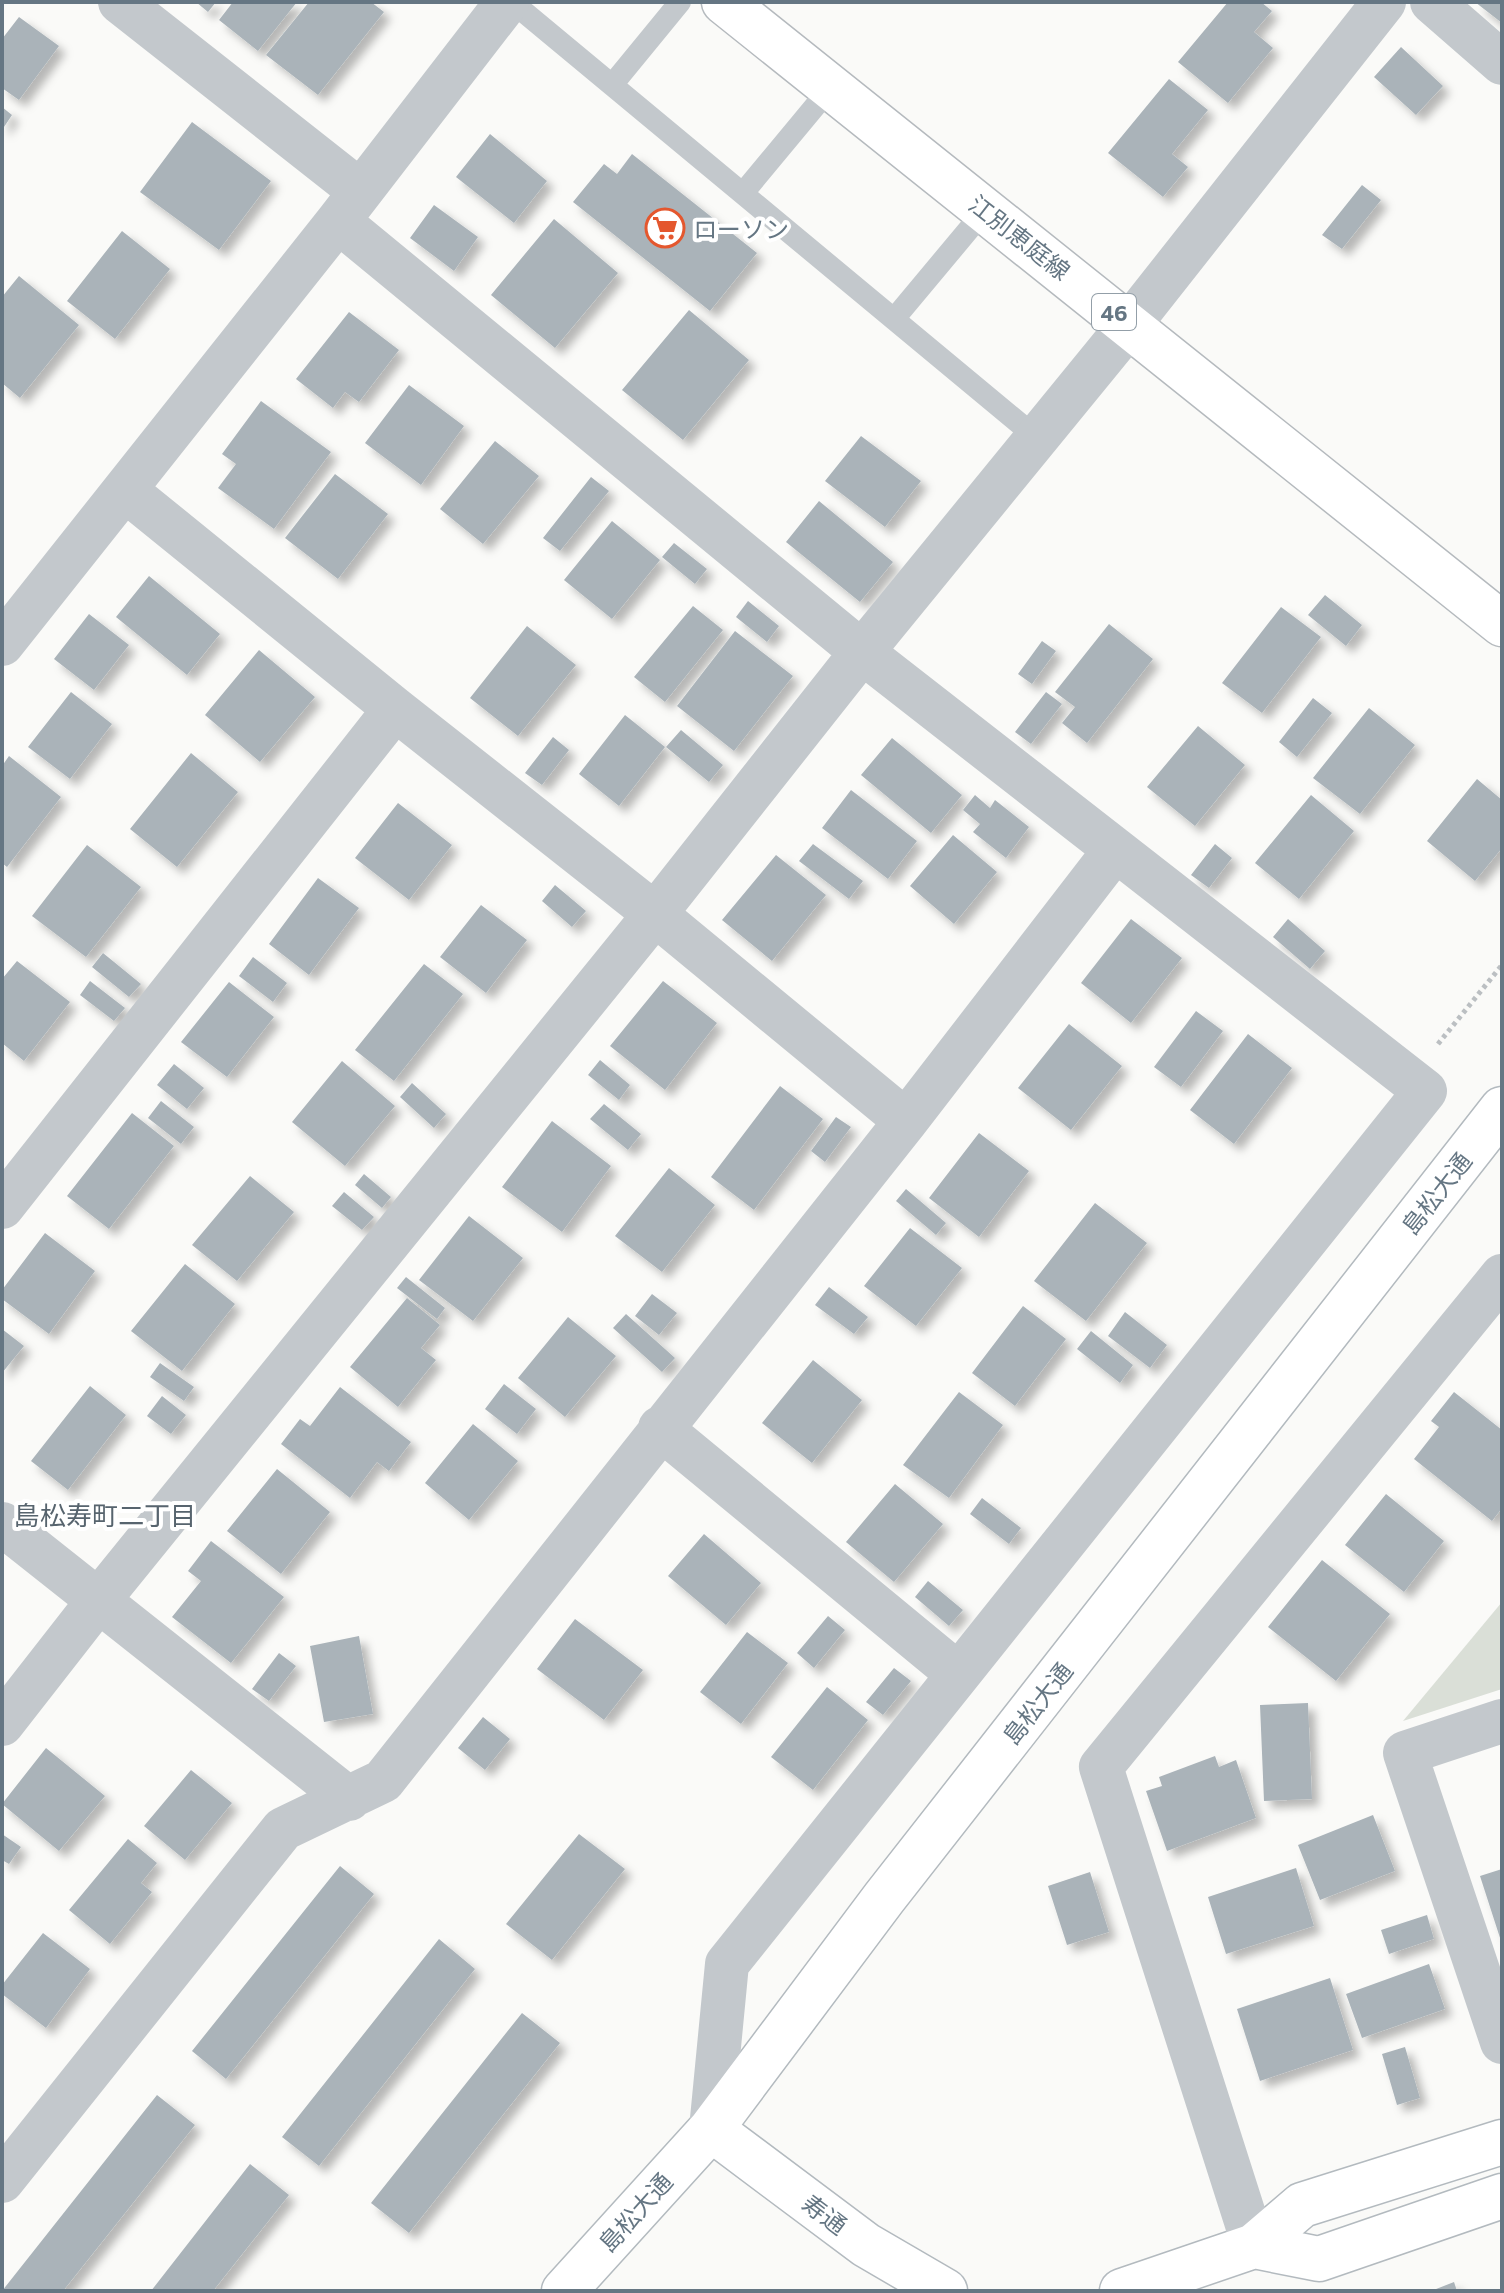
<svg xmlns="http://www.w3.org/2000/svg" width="1504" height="2293" font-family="Commissioner,'Noto Sans JP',sans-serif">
<defs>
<filter id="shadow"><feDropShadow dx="7" dy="7" stdDeviation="4" flood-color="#0004"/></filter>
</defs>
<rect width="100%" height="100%" fill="#fafaf8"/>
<!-- green -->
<path fill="#dadfd7" d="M1502 1602V1689L1403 1721Z"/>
<!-- building -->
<path fill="#aab3b9" filter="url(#shadow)" d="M196 2H216L208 12Z
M233 2H297L258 51 219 20Z
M309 2H371L384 12 318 95 266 55Z
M1228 2H1261L1272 11 1254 32 1273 48 1228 103 1178 62Z
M1475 2H1502V23Z
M19 17 59 46 19 100 2 88V39Z
M1401 47 1443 86 1416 115 1374 77Z
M1169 79 1208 110 1172 154 1188 167 1163 197 1108 153Z
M2 107 12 115 2 130Z
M192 122 271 181 219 250 140 192Z
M490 134 547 181 514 223 456 177Z
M632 154 757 253 710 311 573 202 604 164 617 174Z
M1362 185 1381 200 1342 249 1322 235Z
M434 205 478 237 454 271 410 238Z
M554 219 618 273 555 348 491 295Z
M122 231 170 269 115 339 67 301Z
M19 276 79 325 20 398 2 383V297Z
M689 310 749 360 683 440 622 390Z
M349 312 399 350 359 402 345 392 333 408 296 379Z
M409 385 464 426 421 485 365 443Z
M261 401 331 452 274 529 218 488 236 464 222 454Z
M861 436 921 481 885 527 825 481Z
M495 441 539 476 483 544 440 509Z
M335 474 388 514 338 579 285 538Z
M591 477 609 491 560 551 543 538Z
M819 501 893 562 860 602 786 542Z
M612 521 660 560 612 619 564 580Z
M674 543 707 569 695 584 662 557Z
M149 576 220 634 187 675 116 617Z
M1325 595 1362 625 1346 646 1308 615Z
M748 601 779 626 767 642 736 617Z
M693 606 723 630 665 702 634 677Z
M1281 607 1321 637 1262 713 1222 683Z
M89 614 129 645 94 690 54 659Z
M1109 624 1153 659 1087 743 1062 723 1075 707 1055 692Z
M527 626 576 665 518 736 470 698Z
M735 631 793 676 734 751 677 706Z
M1042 641 1056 651 1032 684 1018 674Z
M259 650 315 697 260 762 205 715Z
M71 692 112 724 70 779 28 747Z
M1046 692 1062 704 1031 744 1015 732Z
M1313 698 1332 713 1297 757 1279 742Z
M1369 708 1415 745 1360 814 1313 778Z
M625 715 665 747 619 806 579 774Z
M1198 726 1245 765 1195 826 1147 787Z
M681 730 723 765 709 782 666 747Z
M553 737 569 750 542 785 525 773Z
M892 738 962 795 931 833 861 775Z
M191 753 238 792 177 867 130 829Z
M9 756 61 797 7 867 2 863V766Z
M1477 779 1502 800V848L1475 881 1427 841Z
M851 790 917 841 888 879 822 828Z
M975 795 990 808 995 800 1029 827 1006 858 973 832 980 824 963 810Z
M1311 795 1354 831 1299 899 1255 863Z
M398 803 452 845 409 900 355 858Z
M953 835 997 872 954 924 910 886Z
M813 844 863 881 849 899 799 861Z
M1215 844 1232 858 1209 888 1191 875Z
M87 845 141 887 86 957 32 916Z
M776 855 826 895 772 961 722 920Z
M318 878 359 908 309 975 269 944Z
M555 885 586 911 572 927 542 901Z
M481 905 527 940 486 993 440 957Z
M1131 919 1182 958 1131 1023 1081 983Z
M1288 919 1325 951 1310 969 1273 937Z
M103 953 141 984 129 997 92 967Z
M253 957 287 983 273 1002 239 976Z
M17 961 70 1002 24 1061 2 1043V979Z
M424 964 463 994 394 1081 355 1050Z
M90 981 125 1008 114 1021 80 995Z
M663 981 717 1023 665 1090 610 1046Z
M229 982 274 1017 227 1077 181 1042Z
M1196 1011 1223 1031 1181 1087 1154 1067Z
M1069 1024 1122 1066 1071 1130 1018 1088Z
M1248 1034 1292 1068 1234 1144 1190 1110Z
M600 1060 630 1085 619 1100 588 1075Z
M342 1061 395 1106 345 1166 292 1122Z
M174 1064 204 1088 187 1109 157 1085Z
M412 1083 446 1114 434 1128 400 1097Z
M780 1086 823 1119 754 1210 711 1177Z
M161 1101 194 1127 181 1144 148 1118Z
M604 1104 641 1134 628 1150 590 1119Z
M132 1113 174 1146 109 1229 67 1196Z
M836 1117 851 1127 825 1162 811 1151Z
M552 1121 611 1166 562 1232 502 1187Z
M979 1133 1029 1171 979 1237 929 1198Z
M669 1168 715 1205 662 1272 615 1236Z
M364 1174 391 1197 382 1208 355 1185Z
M250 1176 294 1212 237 1281 192 1245Z
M906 1189 946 1223 936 1235 896 1201Z
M344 1192 374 1217 362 1230 332 1206Z
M1095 1203 1147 1243 1086 1321 1034 1281Z
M469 1216 523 1258 473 1321 419 1280Z
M910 1228 962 1268 916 1326 864 1286Z
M45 1233 95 1271 49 1334 2 1299V1290Z
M185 1264 235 1304 182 1371 131 1331Z
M406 1277 445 1308 437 1319 397 1288Z
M829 1287 868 1317 854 1334 815 1305Z
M652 1294 677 1313 659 1335 635 1316Z
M407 1298 440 1325 421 1348 436 1360 398 1407 350 1367Z
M1023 1306 1066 1339 1015 1406 972 1373Z
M1125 1312 1167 1345 1150 1368 1108 1336Z
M626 1314 675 1358 662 1372 613 1328Z
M568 1317 616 1356 565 1417 518 1378Z
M2 1329 24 1346 2 1373Z
M1091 1331 1133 1365 1120 1383 1077 1349Z
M813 1360 862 1400 812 1463 762 1423Z
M160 1363 194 1387 184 1401 150 1377Z
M504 1384 536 1409 517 1434 485 1409Z
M90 1386 126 1415 68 1490 31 1461Z
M340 1387 411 1442 389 1471 377 1462 350 1498 281 1444 300 1419 310 1426Z
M959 1392 1003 1425 949 1498 903 1465Z
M1454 1392 1502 1430V1508L1492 1521 1414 1459 1439 1427 1431 1421Z
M162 1396 186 1415 171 1434 147 1416Z
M473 1424 518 1461 469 1520 425 1483Z
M277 1469 330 1512 281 1574 227 1531Z
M895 1484 943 1524 894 1582 846 1542Z
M1386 1494 1444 1541 1404 1592 1345 1545Z
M982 1498 1021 1528 1009 1544 970 1514Z
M704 1534 761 1583 726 1625 668 1576Z
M211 1541 284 1597 231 1663 172 1617 201 1581 188 1571Z
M1322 1560 1390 1614 1336 1681 1268 1627Z
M928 1581 963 1610 949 1626 915 1597Z
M828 1616 845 1630 814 1668 797 1653Z
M575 1619 643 1670 604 1720 537 1669Z
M747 1632 788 1663 741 1724 700 1692Z
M359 1636 373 1714 324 1722 310 1646Z
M279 1653 296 1666 269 1701 252 1689Z
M894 1668 911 1681 883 1715 866 1702Z
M827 1687 868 1720 813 1790 771 1757Z
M1308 1703 1312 1799 1264 1801 1260 1705Z
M483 1717 510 1739 485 1770 458 1748Z
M46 1748 105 1796 59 1851 2 1804Z
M1215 1756 1219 1767 1236 1760 1256 1818 1167 1851 1146 1791 1162 1786 1159 1777Z
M191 1770 232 1803 185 1860 144 1826Z
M1373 1815 1395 1871 1320 1900 1298 1845Z
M2 1834 21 1847 9 1864 2 1860Z
M579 1834 625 1869 552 1960 506 1924Z
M128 1839 157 1863 141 1883 152 1892 110 1944 69 1910Z
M340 1866 374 1894 226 2079 192 2051Z
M1296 1868 1314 1926 1226 1954 1208 1897Z
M1502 1869V1941H1501L1480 1876Z
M1090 1872 1109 1932 1067 1945 1048 1886Z
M1427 1915 1434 1939 1389 1954 1381 1930Z
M43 1933 90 1969 46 2028 2 1994V1985Z
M439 1939 475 1969 319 2166 282 2137Z
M1429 1964 1445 2009 1362 2038 1346 1994Z
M1330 1978 1353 2050 1260 2081 1237 2009Z
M522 2013 560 2043 409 2233 371 2203Z
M1405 2047 1420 2098 1397 2105 1382 2054Z
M157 2095 195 2125 63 2291H2Z
M250 2164 289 2195 213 2291H151Z
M1454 2282 1457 2291H1431Z"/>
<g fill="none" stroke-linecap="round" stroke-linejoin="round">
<!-- secondary casing -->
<g stroke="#b3babf" stroke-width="47">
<path id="secondary" d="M711 2129 866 2245 945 2291
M1254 2246 1319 2259 1502 2196
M564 2291 711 2129 884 1898 1502 1109
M1122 2291 1254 2246 1302 2205 1502 2142"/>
</g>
<!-- primary casing -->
<g stroke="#b5babe" stroke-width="47">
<path id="primary" d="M724 2 1502 624"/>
</g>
<!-- path -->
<path stroke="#bbbfc2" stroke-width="5" stroke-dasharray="4 4" stroke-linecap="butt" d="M1438 1044 1502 965"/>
<!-- lane -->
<path stroke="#c3c8cc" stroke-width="22" d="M512 2 1037 438
M612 85 680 2
M743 193 831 87
M894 319 985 210"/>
<!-- street -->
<path stroke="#c3c8cc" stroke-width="44" d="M120 2 360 191
M1432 2 1502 63
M338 221 862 652 1425 1091 727 1964 711 2129
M125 490 395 709 655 914 906 1121
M2 644 338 221 507 2
M2 1207 395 709
M660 1428 958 1674
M2 1524 349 1799
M1502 1721 1405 1753 1502 2042
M2 1724 98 1601 655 914 862 652 1130 324 1384 2
M2 2181 283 1829 383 1781 906 1121 1115 850
M1254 2246 1101 1767 1502 1276"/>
<!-- secondary -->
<use href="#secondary" stroke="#fff" stroke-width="44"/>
<!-- primary -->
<use href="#primary" stroke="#fff" stroke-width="44"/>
</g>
<!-- icons -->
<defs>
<g id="supermarket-ring" transform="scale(2)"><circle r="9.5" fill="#fff" stroke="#e4572e" stroke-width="1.5"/><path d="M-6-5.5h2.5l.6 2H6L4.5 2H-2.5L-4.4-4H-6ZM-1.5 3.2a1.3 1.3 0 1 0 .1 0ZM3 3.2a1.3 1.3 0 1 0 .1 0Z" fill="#e4572e"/></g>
</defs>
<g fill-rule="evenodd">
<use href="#supermarket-ring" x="665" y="228"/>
</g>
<g text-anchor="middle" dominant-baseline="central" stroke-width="8" stroke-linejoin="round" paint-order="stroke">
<!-- shield labels -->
<rect fill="#fff" stroke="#939fa8" stroke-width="2" x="1092" y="294" width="44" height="36" rx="6"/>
<g font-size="22" font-weight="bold" fill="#657683">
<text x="1114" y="312">46</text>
</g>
<!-- poi labels -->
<g font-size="24" fill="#657683" stroke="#fff" text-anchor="start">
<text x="693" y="228">ローソン</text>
</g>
<!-- street labels -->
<g font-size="24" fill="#657683" stroke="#fff">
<text transform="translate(1020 237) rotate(38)">江別恵庭線</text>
<text transform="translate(1436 1193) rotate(-52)">島松大通</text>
<text transform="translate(1037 1703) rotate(-52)">島松大通</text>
<text transform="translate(635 2212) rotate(-48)">島松大通</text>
<text transform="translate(825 2214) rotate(37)">寿通</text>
</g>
<!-- neighbourhood labels -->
<g font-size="26" fill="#57646e" stroke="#fff">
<text x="105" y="1514">島松寿町二丁目</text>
</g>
</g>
<!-- border -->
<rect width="1504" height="2293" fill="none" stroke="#657683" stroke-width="8"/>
</svg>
